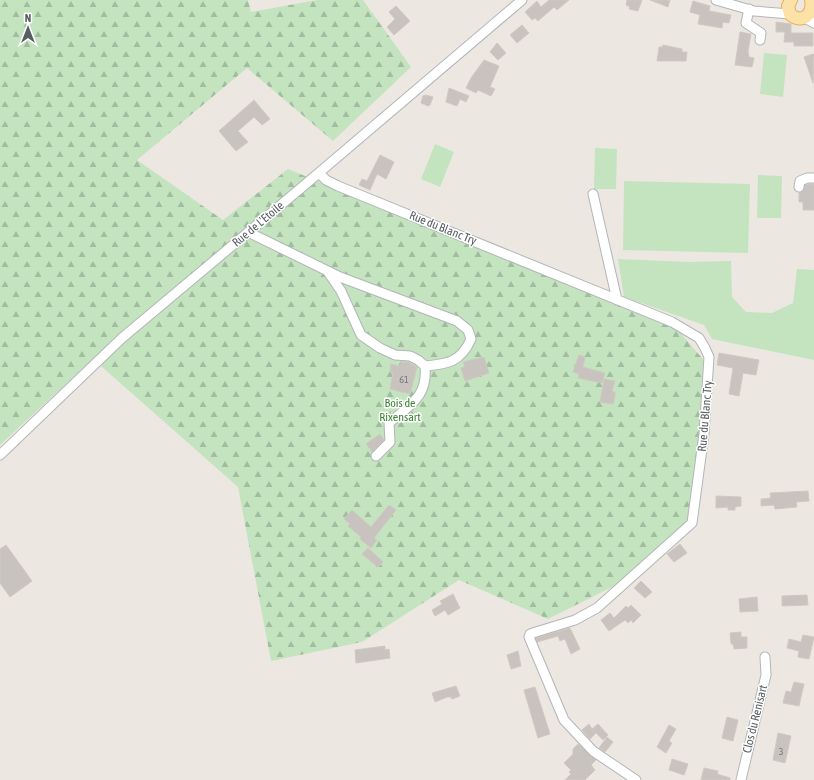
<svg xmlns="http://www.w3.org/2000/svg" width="814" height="780" font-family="'Asap Condensed',sans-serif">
<defs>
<pattern id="forest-firs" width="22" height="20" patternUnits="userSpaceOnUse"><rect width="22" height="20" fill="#c3e4be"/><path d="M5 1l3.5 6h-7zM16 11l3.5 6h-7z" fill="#a1bc9e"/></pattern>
</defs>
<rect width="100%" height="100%" fill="#ece8e1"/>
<!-- grass -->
<path fill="#c3e4be" d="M764 53 787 55 783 97 760 94Z
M435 144 454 152 440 187 421 179Z
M595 148 617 149 616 189H594Z
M758 175 782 176 781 218H757Z
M624 181 750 184 748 253 623 250Z
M618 259 688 262 731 261 732 297 746 312 772 313 793 303 797 269 814 270V360L712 339 704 325 624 297Z"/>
<!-- forest -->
<path fill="url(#forest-firs)" d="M0 0H248L251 12 317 0H363L411 67 333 141 247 68 137 160 223 220 288 169 678 330 707 364 690 528 612 587 548 619 459 580 362 642 271 661 238 487 93 359 0 445Z"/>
<!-- building -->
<path fill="#c8c3bf" stroke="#d1c9c0" d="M549 0H569L557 10 554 7 538 21 535 18 532 20 525 12 537 1 541 7Z
M627 0H642L638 11 629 9 630 7 626 5Z
M650 0H670L668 7Z
M693 1 710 6 709 11 731 15 729 23 723 22 722 28 698 24 700 15 690 12Z
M396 6 410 21 394 35 387 27 395 19 389 12Z
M776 22 791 24V33H813V46H794V42H784L785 32H776Z
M522 25 529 33 517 43 510 35Z
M740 32 751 34 748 51 749 57 754 58 752 67 735 65Z
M497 43 506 53 498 60 490 52Z
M663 45 682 49V52H687L686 61H657L659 47H662Z
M813 54 814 55 813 83 804 57Z
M484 60 499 66 490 87 495 89 491 96 478 90 476 93 466 88 471 78Z
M449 88 469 96 466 102 460 99 457 106 446 102Z
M426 95 433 97 430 105 428 106 421 103 423 96Z
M254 100 270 119 262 125 254 117 238 131 248 142 236 151 219 131Z
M380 155 394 162 386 179 377 174 370 190 359 185 362 179 367 181Z
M808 184H814V210H803V202H799V193L803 191 805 185Z
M719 353 759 360 756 375 743 373 739 396 729 394 733 368 717 365Z
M579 355 585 357 583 367 605 373 602 383 578 378 579 374 573 372Z
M484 357 489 373 465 381 461 368 465 367 463 362Z
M401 362H408L417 367 410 394 390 389 393 373 390 372 391 364 401 366Z
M604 379 615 381 612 391 615 392V397L613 404 600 402Z
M380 434 384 440 372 452 366 444Z
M808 491 809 501 796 502 797 507 775 509 774 505 761 506V499L771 498 770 493Z
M716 496 741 497V506L735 507V510H728V507L716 508Z
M389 505 396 510 374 538 377 540 371 548 360 539 361 537 348 526 350 524 344 519 352 510 371 527Z
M680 544 687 553 674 562 667 554Z
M6 545 32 581 10 597 0 583V549Z
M368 548 383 562 378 567 362 554Z
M641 581 652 592 645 598 634 588Z
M453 594 460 608 448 615 445 610 435 616 432 610 442 604 440 601Z
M807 595 808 605 782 606V596Z
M757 597 758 611 740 612 739 599Z
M631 605 641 615 633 623 631 620 628 623 625 620 609 631 601 620 610 613 614 618 626 606 628 608Z
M570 628 580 649 571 654 565 639 560 641 558 636 537 642 536 638Z
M741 632V637H747V648L734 649 733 644H731L730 633Z
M803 635 814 637 809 659 798 657 799 651 787 648 789 639 801 642Z
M385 646V650L389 649 390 658 356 663 355 650Z
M518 651 521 666 511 669 507 655Z
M794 682 804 684 799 706 783 703 786 691 791 692Z
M456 686 460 696 452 699 451 697H447L435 702 432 693Z
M535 687 550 734 538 738 524 690Z
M727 717 738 720 733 741 722 738Z
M589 724 592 729 598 724 608 735 603 740 593 730 596 733 590 739 582 730Z
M669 725 676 729 669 741 672 743 666 753 657 747Z
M778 733 791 736 785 763 773 760Z
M607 737 613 742 605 752 599 748Z
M578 744 596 760 591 765 595 770 585 780H565L571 774 569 772 571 770 564 763 573 754V749Z
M672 759 688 764 684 775 669 770Z
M704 768 718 771 717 774 730 778V780H701Z"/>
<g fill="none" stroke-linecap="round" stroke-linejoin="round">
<!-- minor casing -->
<g stroke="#b2b5b9" stroke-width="11">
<path id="minor" d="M716 0 754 11 790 14
M749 9 746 23 761 33 760 40
M805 18 814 23
M319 173 326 180 338 186 672 322 699 338 705 348 709 357 704 434 692 523 597 608 575 620 536 632 530 634 529 637 564 720 593 751 636 780
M799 187 800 181 807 178H814
M593 194 617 300
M248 232 340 277 457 321 468 330 471 339C461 362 448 364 425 366 428 397 410 405 389 423L390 442 376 456
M328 272 341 291 361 335 380 348 395 355 410 356 418 360 425 366
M0 455 122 338 301 188 522 0
M741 780 766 675 765 657"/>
</g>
<!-- major casing -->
<g stroke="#ecae5a" stroke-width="14">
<path id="major" d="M791 0 788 6 790 14C802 25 814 14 811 0"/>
</g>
<!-- minor -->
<use href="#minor" stroke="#fff" stroke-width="9"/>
<!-- major -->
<use href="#major" stroke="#fce2a6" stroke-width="12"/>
</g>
<g text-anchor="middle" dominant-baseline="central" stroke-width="3" stroke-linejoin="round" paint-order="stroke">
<!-- number labels -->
<g font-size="10" fill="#767779">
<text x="404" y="379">61</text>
<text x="781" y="751">3</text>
</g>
<!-- street labels -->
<g font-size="12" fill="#5a5e62" stroke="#fff">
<text transform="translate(258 224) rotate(-40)">Rue de L'Etoile</text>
<text transform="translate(443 228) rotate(22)">Rue du Blanc Try</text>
<text transform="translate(705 416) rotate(-85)">Rue du Blanc Try</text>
<text transform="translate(755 719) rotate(-76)">Clos du Renisart</text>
</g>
<!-- park labels -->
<g font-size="12" fill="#3f8337" stroke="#fff">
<text x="400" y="403">Bois de<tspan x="400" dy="14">Rixensart</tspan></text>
</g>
</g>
<!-- north arrow -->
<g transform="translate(28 28)" stroke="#ffffff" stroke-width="3" paint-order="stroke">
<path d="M0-3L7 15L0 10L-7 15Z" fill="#5a5e62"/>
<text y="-6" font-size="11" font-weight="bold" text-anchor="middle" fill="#5a5e62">N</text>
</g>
</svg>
